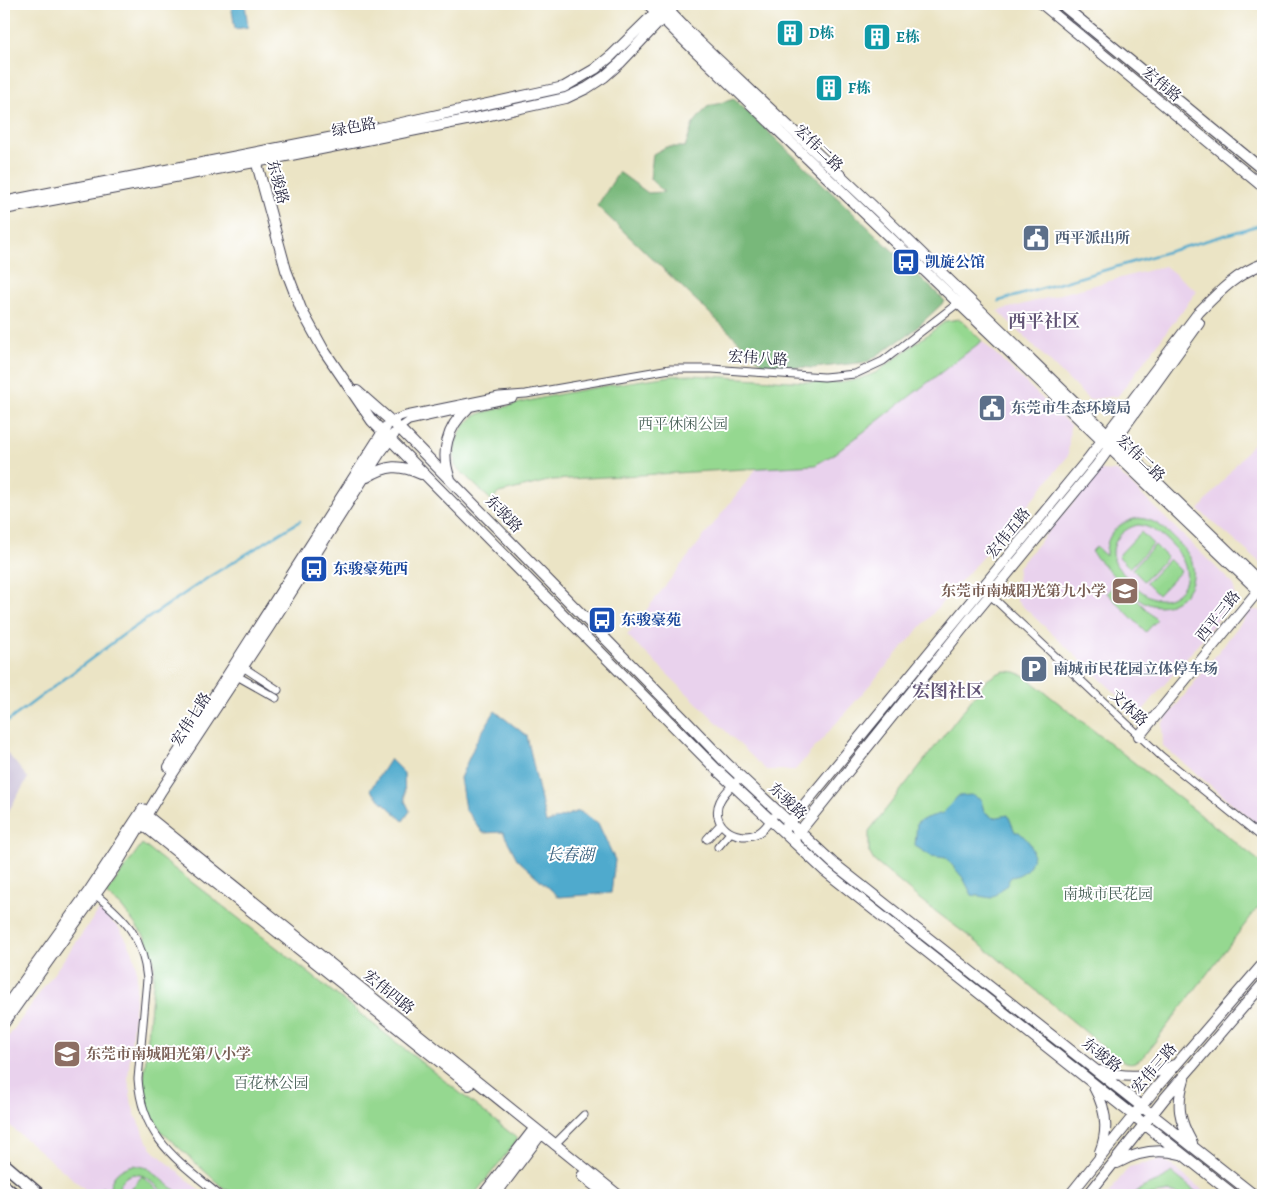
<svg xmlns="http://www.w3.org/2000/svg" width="1267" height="1199" font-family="Alegreya,'Noto Serif SC',serif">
<rect width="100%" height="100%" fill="#fff"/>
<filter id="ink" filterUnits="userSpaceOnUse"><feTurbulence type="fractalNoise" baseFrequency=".02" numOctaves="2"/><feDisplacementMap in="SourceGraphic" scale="10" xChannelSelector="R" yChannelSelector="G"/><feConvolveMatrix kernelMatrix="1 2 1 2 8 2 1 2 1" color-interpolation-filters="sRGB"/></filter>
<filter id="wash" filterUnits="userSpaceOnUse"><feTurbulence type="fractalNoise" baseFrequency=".0096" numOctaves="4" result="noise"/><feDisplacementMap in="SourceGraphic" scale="20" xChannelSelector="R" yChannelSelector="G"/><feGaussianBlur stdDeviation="1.12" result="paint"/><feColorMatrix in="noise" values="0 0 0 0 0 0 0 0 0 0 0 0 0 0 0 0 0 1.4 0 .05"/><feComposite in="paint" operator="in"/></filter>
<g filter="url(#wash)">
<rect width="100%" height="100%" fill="#ebe4c5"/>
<!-- built -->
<path fill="#e9d2ed" d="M1165 266 1197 291 1118 396 1089 400 998 311Z
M982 341 1070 425 1068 456 1028 505 795 770H766L627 635 757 468 815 465 836 453Z
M1263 431V565L1199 510Z
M1101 470 1117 471 1234 585 1235 597 1200 642 1139 715 1016 600 1018 567Z
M1251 610H1259L1263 614V829L1163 746 1162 724Z
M99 910 118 927 125 937 132 950 136 964 137 979 128 1079 132 1105 136 1117 147 1141 155 1152 205 1195H92L4 1121V1043Z
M1163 1159 1209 1195H1107L1129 1167Z"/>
<!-- industrial -->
<path fill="#c9bfd7" d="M4 749 28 778 4 819Z"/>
<!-- green -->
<path fill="#95d890" stroke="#5c7d66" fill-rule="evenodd" d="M960 319 982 341 836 453 815 465 552 480 499 493 491 500 455 466C453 448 457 430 472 418 479 412 492 411 501 408 556 393 614 384 671 376L691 375 824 383C843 384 860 380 877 372L946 321Z
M1138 518C1152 519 1161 525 1171 535 1179 543 1188 551 1192 562 1201 590 1170 616 1144 602 1129 594 1104 565 1091 552L1096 547 1106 556C1105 536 1117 522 1138 518ZM1138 525C1166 527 1210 578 1171 597 1154 604 1142 592 1131 582 1126 576 1120 571 1116 565 1107 546 1120 529 1138 525Z
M1141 532 1153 544 1130 568 1118 556Z
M1155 545 1167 557 1144 581 1132 569Z
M1169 559 1181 571 1158 595 1146 583Z
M1118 581 1157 620 1146 632 1107 593Z
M1005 671 1015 672 1023 675 1263 864V901L1144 1056C1132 1067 1126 1063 1113 1055L995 956 922 901 874 861 869 852V831L987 680 996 674Z
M142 844 276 947 518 1139 474 1195H238L222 1187 162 1132 149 1110 143 1089 155 963 145 937 121 906 106 894Z
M134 1165 148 1168 181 1195H167C156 1186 142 1167 126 1177 120 1182 118 1188 118 1195L96 1194 102 1187 109 1192C110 1177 119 1168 134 1165Z
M1171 1172 1200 1195H1180L1169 1192 1152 1195H1133C1147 1181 1161 1185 1171 1172Z
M142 1176 164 1195H126Z"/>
<!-- forest -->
<path fill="#78b87a" stroke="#4d6d5a" d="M734 99 945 301 912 332 867 362 813 368 764 365 597 206 619 172 648 193 664 192 650 179 653 154 666 147H685L693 124 707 107Z"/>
<!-- water -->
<path fill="#4faacd" stroke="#386684" d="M231 4H245L248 27 235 29Z
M495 711 527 736 546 823 579 811 598 823 615 860 611 893 559 897 517 859 503 832 483 833 465 809 460 778 477 740Z
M390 759 404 773 405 801 410 811 403 821 370 790Z
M972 795 981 800 984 811 993 818 1008 815 1015 832H1019C1023 836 1028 840 1030 844 1038 860 1027 875 1011 877L1006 885 992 898 972 895 963 878 946 858 931 856 915 846 917 823 926 818 943 813 958 796Z"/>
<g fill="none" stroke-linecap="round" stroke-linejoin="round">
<!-- stream -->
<path stroke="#4faacd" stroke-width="2.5" d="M999 301 1263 224
M4 724 123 635 212 575 300 521"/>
</g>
</g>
<g filter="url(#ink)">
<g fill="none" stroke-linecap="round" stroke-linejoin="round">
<!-- street casing -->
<g stroke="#403f50" stroke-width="9">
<path id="street" d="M391 420 406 415 499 396 526 394 670 369H712L824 377 855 374 883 361 962 300
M399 428 409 421 513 398
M987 592 1161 756 1263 838
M243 667 278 690
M237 676 276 698
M741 777C734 784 724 792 720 801 709 824 735 842 756 834 764 831 768 823 773 817
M707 839 720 825
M718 847 730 833
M96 895C127 920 143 938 147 979L138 1079C142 1138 177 1160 219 1195
M554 1145 584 1115"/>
</g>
<!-- secondary casing -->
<g stroke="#403f50" stroke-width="12">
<path id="secondary" d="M648 4 686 42 1263 595
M662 4 692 35 877 210 1263 585
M1042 4 1263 187
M1061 4 1263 170
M254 153 286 270 301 309 323 349 372 421 719 772 825 871 1234 1195
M13 200 379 128 564 87 595 69 611 56 660 8
M4 209 271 159 476 118 566 98 587 88 604 77 620 63 676 4
M357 391 399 428 684 719 726 763 833 863 1254 1195
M367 477C387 465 399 464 421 474
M450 479C440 453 447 427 467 409
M1139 736 1262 586
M169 767 386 427
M142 812 618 1195
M137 820 469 1085
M786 827 1088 459 1199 312C1218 293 1237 273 1263 264
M796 836 971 618 1097 465 1199 323
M4 1009 89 891 143 809
M4 1023 117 864 161 791 269 627 379 454 394 434
M1101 1071C1131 1079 1147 1077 1174 1065
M1184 1079C1176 1105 1179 1120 1192 1143
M1094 1087C1106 1108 1109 1130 1100 1152
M1117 1163C1137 1152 1157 1148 1180 1154
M582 1176 607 1195
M483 1195 534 1129
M495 1195 541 1134
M1070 1195 1155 1089 1263 964
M1088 1195 1165 1098 1263 984"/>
</g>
<!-- primary casing -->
<g stroke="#403f50" stroke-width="14">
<path id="primary" d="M4 1164 40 1195
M4 1186 15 1195"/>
</g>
<!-- street -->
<use href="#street" stroke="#fff" stroke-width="7"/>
<!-- secondary -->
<use href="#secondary" stroke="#fff" stroke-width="10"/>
<!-- primary -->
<use href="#primary" stroke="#fff" stroke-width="11"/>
</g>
</g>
<!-- icons -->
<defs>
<g id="building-square" transform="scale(1.4375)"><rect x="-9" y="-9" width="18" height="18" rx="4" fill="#0f9aa8" stroke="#fff"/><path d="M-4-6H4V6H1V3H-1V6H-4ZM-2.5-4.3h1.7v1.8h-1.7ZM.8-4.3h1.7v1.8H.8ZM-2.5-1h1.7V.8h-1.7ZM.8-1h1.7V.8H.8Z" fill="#fff"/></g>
<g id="civic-square" transform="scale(1.4375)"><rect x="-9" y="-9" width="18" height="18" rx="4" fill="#5c6f8a" stroke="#fff"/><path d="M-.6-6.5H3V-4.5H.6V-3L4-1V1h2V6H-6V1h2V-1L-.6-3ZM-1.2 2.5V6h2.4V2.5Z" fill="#fff"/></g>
<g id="bus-square" transform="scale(1.4375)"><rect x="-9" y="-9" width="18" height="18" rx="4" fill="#1a4fb4" stroke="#fff"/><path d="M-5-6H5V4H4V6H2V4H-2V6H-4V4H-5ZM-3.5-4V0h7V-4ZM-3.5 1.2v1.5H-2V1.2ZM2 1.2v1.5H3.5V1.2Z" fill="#fff"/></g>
<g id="school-square" transform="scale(1.4375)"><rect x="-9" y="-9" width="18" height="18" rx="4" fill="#8d6e63" stroke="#fff"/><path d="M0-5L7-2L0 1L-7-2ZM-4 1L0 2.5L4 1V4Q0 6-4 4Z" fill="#fff"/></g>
<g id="parking-square" transform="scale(1.4375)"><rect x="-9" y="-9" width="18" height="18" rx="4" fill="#5c6f8a" stroke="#fff"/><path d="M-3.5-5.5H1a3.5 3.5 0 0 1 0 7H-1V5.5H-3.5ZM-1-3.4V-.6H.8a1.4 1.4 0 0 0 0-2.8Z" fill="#fff"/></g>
</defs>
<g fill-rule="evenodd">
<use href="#building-square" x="790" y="33"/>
<use href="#building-square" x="877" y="37"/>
<use href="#building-square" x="829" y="88"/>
<use href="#civic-square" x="1036" y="238"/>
<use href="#bus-square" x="906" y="262"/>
<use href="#civic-square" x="992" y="408"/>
<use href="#bus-square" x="314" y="569"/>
<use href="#school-square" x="1125" y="591"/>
<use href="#bus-square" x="602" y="620"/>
<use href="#parking-square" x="1034" y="669"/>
<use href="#school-square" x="67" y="1054"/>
</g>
<g text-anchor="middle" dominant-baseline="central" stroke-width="4" stroke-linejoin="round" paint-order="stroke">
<!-- culture labels -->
<g font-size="15" font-weight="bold" fill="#0d838f" stroke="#fff" text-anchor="start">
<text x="809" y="33">D栋</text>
<text x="896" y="37">E栋</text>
<text x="848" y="88">F栋</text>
</g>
<!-- street labels -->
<g font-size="15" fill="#22223b" stroke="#fff">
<text transform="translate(1162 84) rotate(40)">宏伟路</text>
<text transform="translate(354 127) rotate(-11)">绿色路</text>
<text transform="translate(819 148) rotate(44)">宏伟二路</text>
<text transform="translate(278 182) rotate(75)">东骏路</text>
<text transform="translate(758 358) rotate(4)">宏伟八路</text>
<text transform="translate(1141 458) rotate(44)">宏伟二路</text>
<text transform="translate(504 514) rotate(46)">东骏路</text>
<text transform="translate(1008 533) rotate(-51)">宏伟五路</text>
<text transform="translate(1218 616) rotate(-51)">西平三路</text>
<text transform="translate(1129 708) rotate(43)">文体路</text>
<text transform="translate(191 719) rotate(-57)">宏伟七路</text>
<text transform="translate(788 801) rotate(43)">东骏路</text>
<text transform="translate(389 992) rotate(39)">宏伟四路</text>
<text transform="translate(1102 1055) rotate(38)">东骏路</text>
<text transform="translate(1154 1068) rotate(-49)">宏伟三路</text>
</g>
<!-- service labels -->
<g font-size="15" font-weight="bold" fill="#4e5e75" stroke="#fff" text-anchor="start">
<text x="1055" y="238">西平派出所</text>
<text x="1011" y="408">东莞市生态环境局</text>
<text x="1053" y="669">南城市民花园立体停车场</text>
</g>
<!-- transit labels -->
<g font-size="15" font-weight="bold" fill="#164399" stroke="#fff" text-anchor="start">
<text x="925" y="262">凯旋公馆</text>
<text x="333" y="569">东骏豪苑西</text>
<text x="621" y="620">东骏豪苑</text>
</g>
<!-- park labels -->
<g font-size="15" fill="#4a6259" stroke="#fff">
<text x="683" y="424">西平休闲公园</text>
<text x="1108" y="894">南城市民花园</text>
<text x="271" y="1083">百花林公园</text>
</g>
<!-- education labels -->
<g font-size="15" font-weight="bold" fill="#785e54" stroke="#fff" text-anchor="end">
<text x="1106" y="591">东莞市南城阳光第九小学</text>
<text x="86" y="1054" text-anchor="start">东莞市南城阳光第八小学</text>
</g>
<!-- water labels -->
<g font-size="16" font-style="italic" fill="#365f7d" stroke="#fff">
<text x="570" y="855">长春湖</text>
</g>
<!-- quarter labels -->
<g font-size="18" font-weight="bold" fill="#625576" stroke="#fff">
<text x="1044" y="321">西平社区</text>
<text x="948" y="691">宏图社区</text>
</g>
</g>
<!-- margin -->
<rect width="1267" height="1199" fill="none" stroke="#fff" stroke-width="20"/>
</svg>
